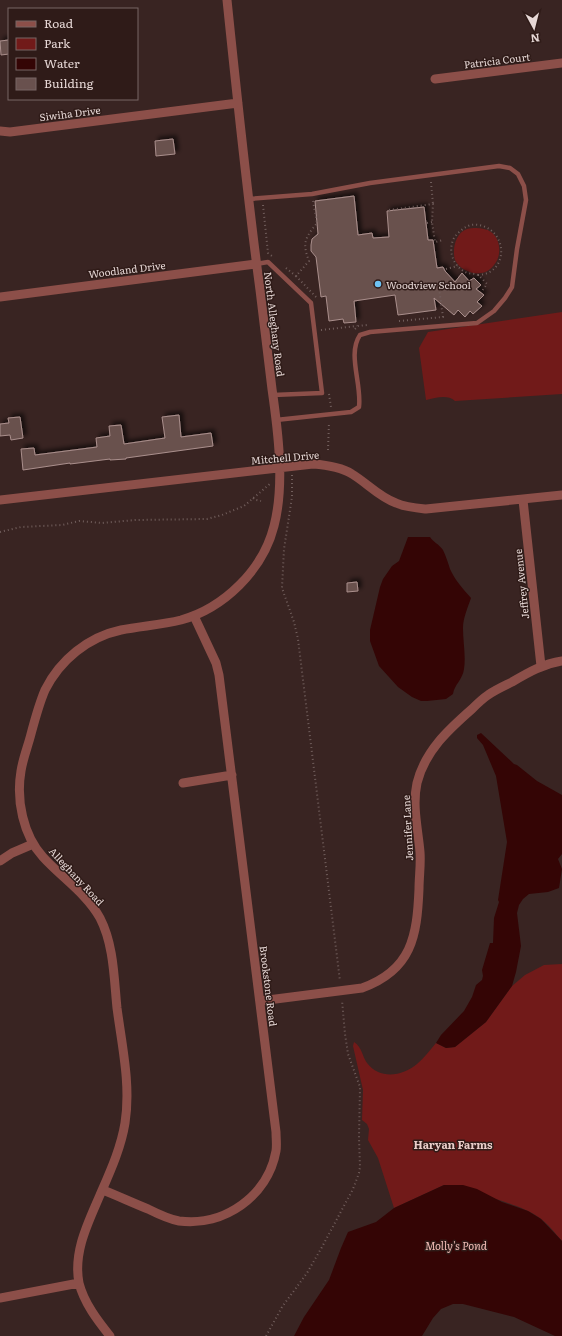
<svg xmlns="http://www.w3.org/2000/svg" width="562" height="1336" font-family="Literata,serif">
<defs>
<filter id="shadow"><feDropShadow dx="3.5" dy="-3.5" stdDeviation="2" flood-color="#0009"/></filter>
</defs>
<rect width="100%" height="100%" fill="#392422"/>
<!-- green -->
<path fill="#711a19" d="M476 228C481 228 487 229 491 232 501 239 502 256 494 265 491 269 486 273 481 273 473 275 459 269 455 260 452 250 455 233 467 229 470 228 473 228 476 228Z
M562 312V394L455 401C447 394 436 398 426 400L419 348 428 332Z
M562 964V1241C555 1233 548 1224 540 1218 518 1202 471 1193 444 1185L394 1208 378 1158 368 1140 369 1129 367 1124 362 1120 363 1090 353 1046 354 1042C362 1047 362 1056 367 1063 380 1080 403 1076 417 1064 424 1058 430 1050 436 1043L446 1048 455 1047 486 1022 512 986 525 975 544 965Z"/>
<!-- water -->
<path fill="#340505" d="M408 537H430C433 542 439 544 443 550 446 556 448 563 450 569 455 580 463 589 471 598 468 607 463 618 463 628 463 642 466 656 464 669 463 679 454 685 453 694L446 699 427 701H421L412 697 398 687 379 666 370 641V630L380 587 383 579 392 566 399 561Z
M481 733 514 764 517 765 537 781 562 795V854L558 859 562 869 559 888 548 892 529 894 523 899 519 905 517 913 521 946 516 972 512 986 486 1022 455 1047 446 1048 436 1043 441 1035 464 1011 472 997 476 985 482 980 483 976 482 970 490 943H493L494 918 499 902 498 900 507 842 496 776 483 745 477 738V735Z
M444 1185H463L477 1189 502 1202 528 1211 541 1219 562 1241V1336H555L514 1317 463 1304H453L441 1309 433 1318 422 1336H294L304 1317 329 1280 341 1248 348 1232 376 1222 394 1208Z"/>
<!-- building -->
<path fill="#69514e" stroke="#aa8f8c" filter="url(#shadow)" d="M9 40V54L1 55 0 41Z
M173 139 175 154 156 156 155 141Z
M354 196 358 235 372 233 373 238 389 237 387 211 424 207 428 240H433L437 268 443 267 445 271 455 282 462 273 469 281 474 278 481 285 476 289 484 295 477 302 482 306 473 314 470 311 465 317 458 310 454 315 434 298 436 310 398 315 395 295 354 301 356 322 344 323 343 319 329 321 326 296 321 297 316 257 311 251V245L312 239 318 234 315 201Z
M179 415 181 437 211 433 213 446 126 458V459L110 460V459L70 464V463L23 470 21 449 34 448 35 455 97 447 96 438 110 436 109 426 121 425 124 444 165 438 162 417Z
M20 417 23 438 11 440 10 435 0 436V424L9 423 8 418Z
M357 582 358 591 347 592V583Z"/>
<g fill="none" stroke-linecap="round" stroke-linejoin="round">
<!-- path -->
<path stroke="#715e5c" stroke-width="2" stroke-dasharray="1 3" stroke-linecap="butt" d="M431 182 433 204
M263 205 268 253 272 256
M389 210 433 204 432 222 435 242 443 240
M427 223 432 222
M286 268 296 276 309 261C302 243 305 238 317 223L313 201
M446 269 458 266
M478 275C507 274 509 235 483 226 477 224 471 224 466 227 461 230 455 235 453 240 448 253 454 267 467 273 471 274 476 273 479 276 482 278 485 282 487 284L482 291
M296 276 317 298
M399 321 443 317 438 281
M355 329 358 326 367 325
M321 330 357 326
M329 394 331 407
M328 450 329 422
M292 475V497L284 549 282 588 294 622 298 639 340 981
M253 498 256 500 261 501
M0 532 21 527 62 525 79 521 102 523 135 520 207 519 222 515 244 506 271 483
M266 1336 282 1307 307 1273 322 1247 353 1189 359 1173 360 1167 359 1138 360 1087 348 1054 345 1034 342 1000"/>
<!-- lane -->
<path stroke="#8c4f49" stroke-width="4.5" d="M249 199 312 194 370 183 499 166 510 168 518 174 524 186 526 200 517 249 512 287 505 298 494 311 477 323 370 332 360 335C347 354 362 384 359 407L351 412 276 420
M256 264 268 262 311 303 322 393 273 395"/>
<!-- street -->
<path stroke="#8c4f49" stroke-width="9" d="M435 79 562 63
M0 131 10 132 238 103
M0 297 256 264
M0 500 313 464C327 465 341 467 352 474 367 483 379 497 396 503 405 507 416 508 426 509L562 495
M523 500 541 666
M183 783 232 775
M0 861 12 853 33 844
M260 1001 362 988C412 970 417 936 419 889 419 877 421 864 420 852 418 829 412 806 417 783 425 751 448 730 472 709 477 704 482 699 488 695 495 690 504 686 512 682 529 672 543 664 562 661
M103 1190C118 1196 133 1203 148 1209 158 1214 168 1219 179 1221 224 1227 268 1196 276 1151 277 1145 276 1138 276 1132L219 675 216 663 194 616
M0 1298 79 1283
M110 1336C98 1321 84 1303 79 1283 73 1252 88 1223 100 1195 110 1172 121 1148 125 1123 131 1085 122 1046 117 1008 114 979 114 945 100 918 87 894 61 877 43 857 23 835 16 800 21 771 23 758 28 746 31 734 35 719 39 704 45 690 60 660 88 637 121 630 141 626 161 625 181 620 224 608 263 570 274 526 285 484 278 431 272 389 268 356 264 323 260 290 247 193 237 97 227 0"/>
</g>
<!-- markers -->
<circle fill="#6ec2f3" stroke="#2f1b18" stroke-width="1.5" cx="378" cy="284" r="4"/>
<g text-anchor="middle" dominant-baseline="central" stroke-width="3" stroke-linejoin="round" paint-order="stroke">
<!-- street labels -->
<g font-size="10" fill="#e6d7d5" stroke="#2f1b18">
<text transform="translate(497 60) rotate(-7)">Patricia Court</text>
<text transform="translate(70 113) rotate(-7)">Siwiha Drive</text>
<text transform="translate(127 269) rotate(-7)">Woodland Drive</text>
<text transform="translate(275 324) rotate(83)">North Alleghany Road</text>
<text transform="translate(285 457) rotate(-5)">Mitchell Drive</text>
<text transform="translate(521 584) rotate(-96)">Jeffrey Avenue</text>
<text transform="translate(407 828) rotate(-93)">Jennifer Lane</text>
<text transform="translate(77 876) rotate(47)">Alleghany Road</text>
<text transform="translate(269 986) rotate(83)">Brookstone Road</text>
</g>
<!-- poi labels -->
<g font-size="10" fill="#e6d7d5" stroke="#2f1b18" text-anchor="start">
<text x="386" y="284">Woodview School</text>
</g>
<!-- neighbourhood labels -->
<g font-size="11" font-weight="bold" fill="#eacdc9" stroke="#2f1b18">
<text x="453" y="1144">Haryan Farms</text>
</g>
<!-- water labels -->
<g font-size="11" font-style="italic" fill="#f0bbb5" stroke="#2f1b18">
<text x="456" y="1245">Molly's Pond</text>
</g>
</g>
<!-- legend -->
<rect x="8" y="8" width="130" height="92" fill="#2f1b18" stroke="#786664"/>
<rect x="16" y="21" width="20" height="6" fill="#8c4f49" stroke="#786664"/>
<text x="44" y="28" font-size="12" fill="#e6d7d5">Road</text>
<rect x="16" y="38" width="20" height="12" fill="#711a19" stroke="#786664"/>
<text x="44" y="48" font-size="12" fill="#e6d7d5">Park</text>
<rect x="16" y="58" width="20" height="12" fill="#340505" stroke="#786664"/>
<text x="44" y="68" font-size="12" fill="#e6d7d5">Water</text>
<rect x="16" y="78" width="20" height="12" fill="#69514e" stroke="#786664"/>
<text x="44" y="88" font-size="12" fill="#e6d7d5">Building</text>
<!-- north arrow -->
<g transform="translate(534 28) rotate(173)" stroke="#2f1b18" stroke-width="3" paint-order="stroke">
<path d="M0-3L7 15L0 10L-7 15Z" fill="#e6d7d5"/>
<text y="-6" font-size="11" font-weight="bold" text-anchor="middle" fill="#e6d7d5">N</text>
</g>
</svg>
